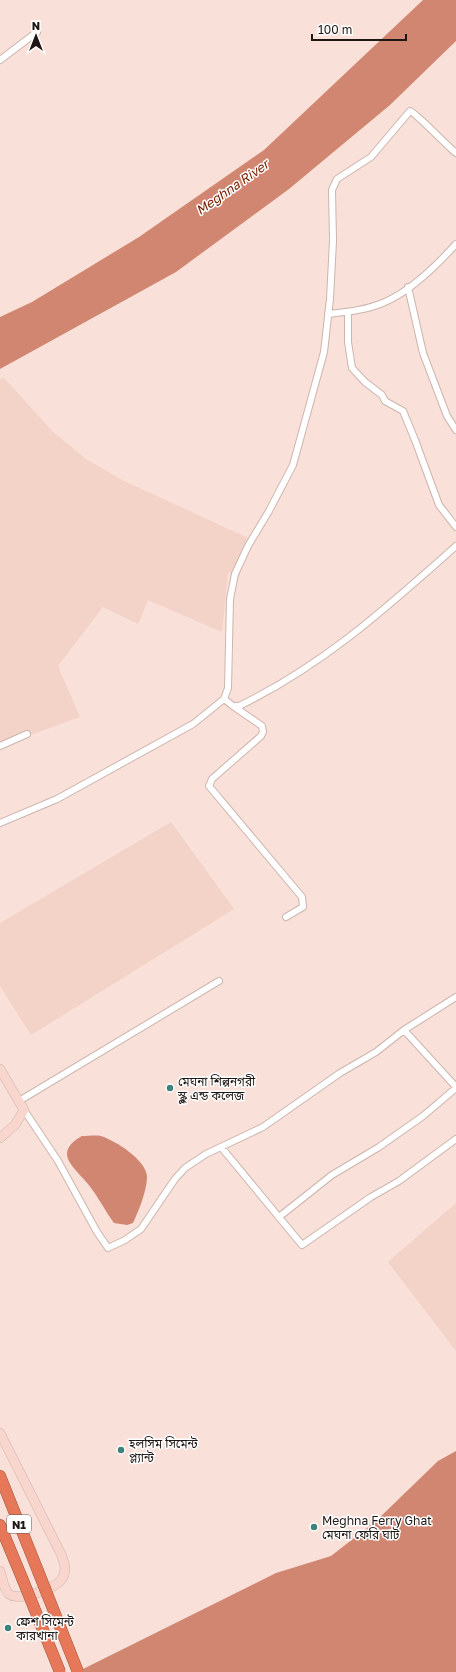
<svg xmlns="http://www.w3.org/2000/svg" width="456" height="1672" font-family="'Golos Text','Noto Sans Bengali',sans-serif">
<rect width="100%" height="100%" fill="#f9e0d9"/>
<!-- built -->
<path fill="#f3d2c8" d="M4 378 54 433 86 459 122 480 248 538 239 577 228 572 222 632 148 600 138 624 103 607 58 666 80 717 0 746V379Z
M171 822 234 909 31 1035 0 986V923Z
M456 1203V1351L388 1262Z"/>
<!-- water -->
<path fill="#d18671" d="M423 0H456V41L390 105 289 189 176 272 0 369V317L32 302 139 237 264 150Z
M82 1136C88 1136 96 1135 101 1136 116 1141 148 1161 147 1178 146 1193 139 1210 133 1223L127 1225 114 1223C105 1211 98 1196 88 1184 74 1167 52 1153 82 1136Z
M456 1451V1672H77L276 1573 331 1556 376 1521 438 1461Z"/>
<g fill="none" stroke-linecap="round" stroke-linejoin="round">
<!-- street casing -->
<g stroke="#ccb5ae" stroke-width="8">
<path id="street" d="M0 60 37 32
M408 287 423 353 447 416 456 430
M348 312V342L352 368 365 382 382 395 385 401 403 411 415 440 439 505 456 527
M328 314C347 312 367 310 385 302 410 291 438 264 456 244
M224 699 233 706H239C324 665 387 607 456 546
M233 706 262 726 263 732 261 736 212 779 209 786 302 897 303 907 286 917
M0 746 27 734
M0 823 57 799 193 724 224 699 228 688 230 599 235 574 248 546 269 511 293 465 324 352 330 299 333 241 332 190 337 179 371 157 410 111C415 112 447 146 456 153
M404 1030 456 1087
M19 1101 219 981
M24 1110 58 1161 97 1232 108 1248 125 1240 141 1229 175 1179 185 1168 206 1154 263 1127 340 1073 376 1052 404 1030 456 997
M221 1147 302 1245 371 1197 399 1181 456 1139
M279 1217 332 1175 379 1147 423 1116 456 1088"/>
</g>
<!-- secondary casing -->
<g stroke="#ccb5ae" stroke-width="10">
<path id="secondary" d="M0 1069 24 1110 15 1125 0 1138
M0 1433 61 1554C64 1562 68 1572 61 1580 54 1589 18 1602 9 1594 4 1590 2 1577 0 1571"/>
</g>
<!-- highway casing -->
<g stroke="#a05640" stroke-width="12">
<path id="highway" d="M0 1476 38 1571
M0 1525 22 1578"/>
</g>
<!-- street -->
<use href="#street" stroke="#fff" stroke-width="6"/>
<!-- secondary -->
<use href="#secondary" stroke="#f8d6cd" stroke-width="9"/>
<!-- highway -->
<use href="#highway" stroke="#e67859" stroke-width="11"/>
<!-- highway-bridge casing -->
<g stroke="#a05640" stroke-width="12" stroke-linecap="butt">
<path id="highway-bridge" d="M38 1571 78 1672
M22 1578 60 1672"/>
</g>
<!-- highway-bridge -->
<use href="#highway-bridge" stroke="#e67859" stroke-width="11"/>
</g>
<!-- markers -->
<g fill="#3c837c" stroke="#fff" stroke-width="1.5">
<circle cx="170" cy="1088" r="4"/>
<circle cx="121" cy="1450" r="4"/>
<circle cx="314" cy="1527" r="4"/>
<circle cx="8" cy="1628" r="4"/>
</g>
<g text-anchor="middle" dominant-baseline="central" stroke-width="3" stroke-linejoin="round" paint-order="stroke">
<!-- shield labels -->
<rect fill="#fff" stroke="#625c5a" stroke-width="1" x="7" y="1515" width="24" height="18" rx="3"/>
<g font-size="11" font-weight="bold" fill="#1e1613">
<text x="19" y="1524">N1</text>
</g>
<!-- poi labels -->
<g font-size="12" fill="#1e1613" stroke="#fff" text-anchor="start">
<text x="178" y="1081">মেঘনা শিল্পনগরী<tspan x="178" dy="14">স্কুল এন্ড কলেজ</tspan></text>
<text x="129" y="1443">হলসিম সিমেন্ট<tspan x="129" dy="14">প্ল্যান্ট</tspan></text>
<text x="322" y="1520">Meghna Ferry Ghat<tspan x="322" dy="14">মেঘনা ফেরি ঘাট</tspan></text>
<text x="16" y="1621">ফ্রেশ সিমেন্ট<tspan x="16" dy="14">কারখানা</tspan></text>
</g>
<!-- water labels -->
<g font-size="13" font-style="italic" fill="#7a2204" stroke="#fff">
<text transform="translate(232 187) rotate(-35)">Meghna River</text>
</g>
</g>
<!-- north arrow -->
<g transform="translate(36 36)" stroke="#ffffff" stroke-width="3" paint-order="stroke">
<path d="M0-3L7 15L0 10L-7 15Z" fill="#1e1613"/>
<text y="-6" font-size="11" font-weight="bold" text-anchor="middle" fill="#1e1613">N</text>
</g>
<!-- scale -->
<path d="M312 34v6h94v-6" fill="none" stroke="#1e1613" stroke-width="2"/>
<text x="318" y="34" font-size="12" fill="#1e1613" stroke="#ffffff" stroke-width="3" paint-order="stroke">100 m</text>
</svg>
